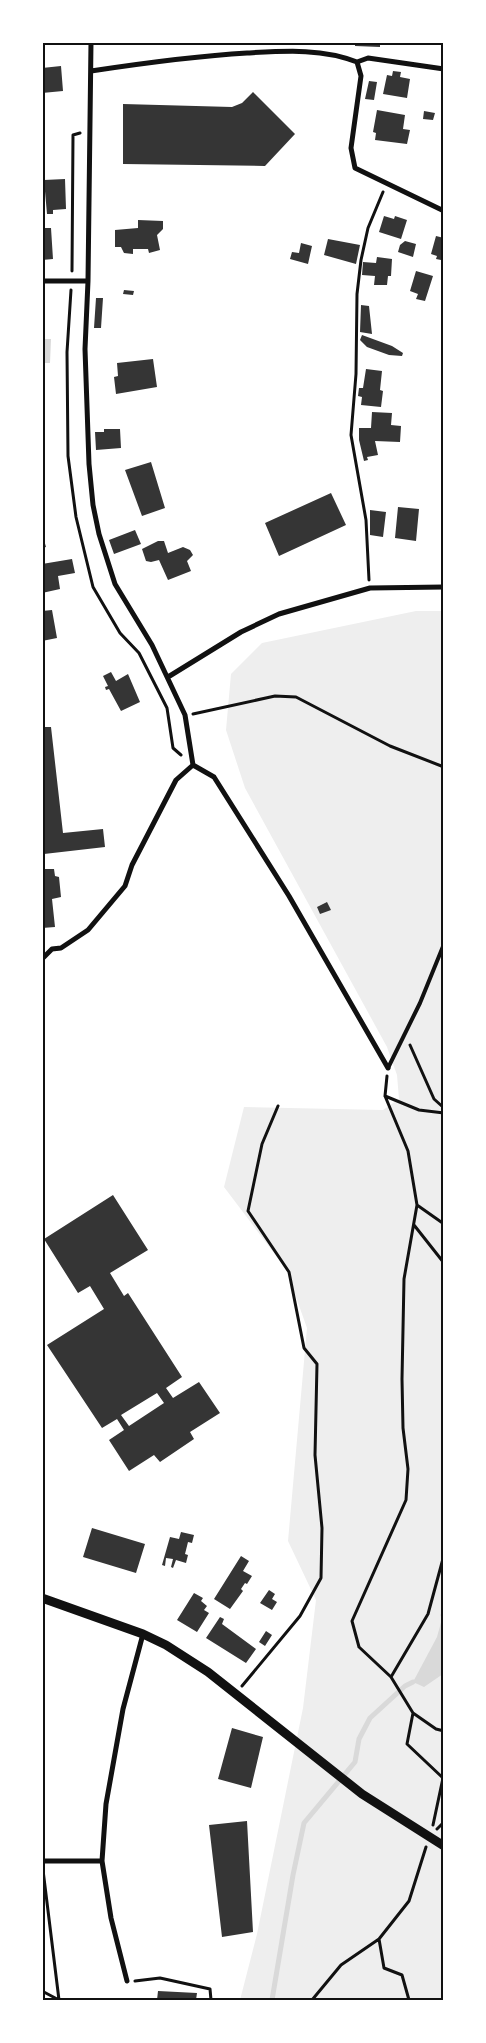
<svg xmlns="http://www.w3.org/2000/svg" width="486" height="2043" font-family="Overpass,sans-serif">
<rect width="100%" height="100%" fill="#fff"/>
<!-- green -->
<path fill="#eee" d="M416 611H443V2000H240L257 1934 303 1708 316 1600 288 1541 307 1328 286 1269 224 1187 244 1107 383 1110 399 1099 397 1075 387 1047 245 788 226 730 231 674 262 643Z"/>
<!-- water -->
<path fill="#d9d9d9" d="M43 339H51L50 363H43Z
M443 1615V1674L424 1687 413 1682 437 1637Z"/>
<g fill="none" stroke-linecap="round" stroke-linejoin="round">
<!-- stream -->
<path stroke="#d9d9d9" stroke-width="5" d="M443 1615 444 1613
M272 2000 293 1875 304 1823 355 1762 359 1739 370 1718 405 1686 413 1682"/>
</g>
<!-- building -->
<path fill="#353535" fill-rule="evenodd" d="M355 42H380V47L355 46Z
M61 66 63 91 42 93V68Z
M393 71 401 72 400 77 410 79 407 98 383 94 387 75 392 76Z
M369 81 377 82 374 100 365 99Z
M253 92 295 134 265 166 123 164V104L232 107 242 103Z
M377 110 405 115 403 129 410 130 407 144 375 140 376 133 373 132Z
M424 111 435 113 433 120 423 119Z
M65 179 66 209 53 210V214H47L44 180Z
M384 216 394 219 395 216 407 220 401 239 379 232Z
M138 220 163 221V229L157 235 160 250 149 253 148 249H133V254L124 253 121 247H115V230L138 228Z
M42 228H51L53 259 42 260Z
M436 236 444 238V257L441 260 436 259 437 256 431 254Z
M328 239 360 245 356 264 324 255Z
M405 241 416 244 413 257 398 252 400 245Z
M301 243 312 246 308 264 290 259 292 252 299 253Z
M377 257 392 259 391 276H388L387 285H374L375 276 362 275 363 262 376 263Z
M416 271 433 276 425 301 416 299 418 294 410 291Z
M124 290 134 291 133 295 123 294Z
M96 298H103L101 328H94Z
M361 305 369 306 372 334 360 332Z
M362 335 392 346 403 353 402 356 389 355 367 347 360 340Z
M153 359 157 387 116 394 114 377 118 376 117 363Z
M366 369 382 371 380 390 383 391 381 407 361 405 362 397 358 396 359 388H363Z
M372 412 392 413 391 425 401 426 400 442 375 441 378 455 367 457 368 460 364 461 359 440V428H371Z
M104 429H120L121 448 96 450 95 432H104Z
M151 462 165 508 142 516 125 470Z
M331 493 346 525 279 556 265 523Z
M398 507 419 509 416 541 395 538Z
M370 510 386 512 383 537 370 535Z
M135 530 141 544 114 554 109 540Z
M42 533 46 547 42 548Z
M158 541H164L168 553 183 547 190 550 193 555 187 561 191 571 168 580 159 560 151 562 146 561 142 549Z
M72 559 75 573 58 576 60 589 42 593V564Z
M52 610 57 638 42 641V611Z
M111 672 116 681 128 674 140 702 121 711 109 689 106 690 105 687 108 686 103 676Z
M42 727H51L63 833 103 829 105 847 44 854Z
M42 869H54L55 876 59 877 61 897 52 899 55 927 42 928Z
M327 902 331 910 320 914 317 907Z
M113 1195 148 1250 110 1273 124 1296 128 1293 182 1377 166 1388 173 1398 199 1382 220 1413 190 1432 194 1439 160 1462 154 1455 129 1471 109 1440 124 1430 117 1419 102 1428 47 1345 104 1309 90 1286 78 1293 44 1239ZM157 1393 164 1403 129 1426 121 1415Z
M92 1528 145 1544 136 1573 83 1557Z
M181 1532 194 1535 192 1543 188 1542 185 1554 188 1555 186 1563 176 1560 173 1568 171 1567 173 1559 166 1558 165 1566 162 1565 170 1537 179 1539Z
M241 1556 249 1561 243 1571 252 1576 247 1584 245 1583 241 1589 243 1591 230 1609 214 1599Z
M269 1590 275 1594 272 1599 277 1602 272 1610 260 1603Z
M194 1593 203 1598 201 1601 207 1606 204 1610 209 1613 197 1632 177 1620Z
M220 1617 224 1619 222 1624 256 1649 246 1663 206 1638Z
M266 1631 272 1635 265 1646 259 1642Z
M232 1728 263 1737 251 1788 218 1779Z
M247 1821 253 1932 222 1937 209 1825Z
M158 1991 197 1993 196 2000H157Z"/>
<g fill="none" stroke-linecap="round" stroke-linejoin="round">
<!-- path -->
<path stroke="#111" stroke-width="3" d="M72 271 73 135 80 133
M71 290 67 352 68 456 76 517 93 587 120 633 139 653 167 708 173 748 181 755
M369 580 366 520 351 435 356 374 357 294 361 260 368 228 383 192
M193 714 275 696 296 697 390 746 444 767
M410 1045 434 1099 444 1108
M387 1076 385 1096 408 1151 417 1205 404 1279 402 1379 403 1428 408 1469 406 1500 352 1621 359 1647 391 1677 413 1713 436 1729 444 1731
M385 1096 419 1110 444 1113
M417 1205 444 1224
M414 1225 444 1263
M391 1677 428 1614 444 1555
M242 1686 300 1616 321 1578 322 1528 315 1455 317 1364 304 1348 289 1272 248 1211 262 1144 278 1106
M413 1713 407 1744 443 1778 433 1825
M437 1829 444 1822
M43 1870 59 2000
M379 1939 384 1968 402 1975 409 2000
M135 1981 160 1978 210 1989 211 2000
M42 1991 59 2000
M312 2000 341 1965 379 1939 409 1901 426 1847"/>
<!-- service -->
<path stroke="#111" stroke-width="4" d="M388 1068 420 1003 444 944"/>
<!-- minor -->
<path stroke="#111" stroke-width="5" d="M91 42 88 281 85 349 89 464 93 505 99 534 115 584 152 645 185 715 193 765
M357 62 368 58 444 69
M91 71C144 63 195 56 247 53 284 51 322 48 357 62L361 76 351 148 355 168 444 211
M42 281H88
M168 677 241 632 279 614 370 588 444 587
M193 765 214 777 289 896 388 1068
M42 959 52 949 61 948 88 930 125 886 132 865 176 780 193 765
M42 1861H102
M127 1981 111 1918 102 1861 106 1804 123 1709 143 1634"/>
<!-- tertiary -->
<path stroke="#111" stroke-width="9" d="M42 1598 143 1634 166 1645 208 1672 362 1794 444 1846"/>
</g>
<!-- border -->
<rect width="486" height="2043" fill="none" stroke="#ffffff" stroke-width="88"/>
<rect x="44" y="44" width="398" height="1955" fill="none" stroke="#111" stroke-width="2"/>
</svg>
